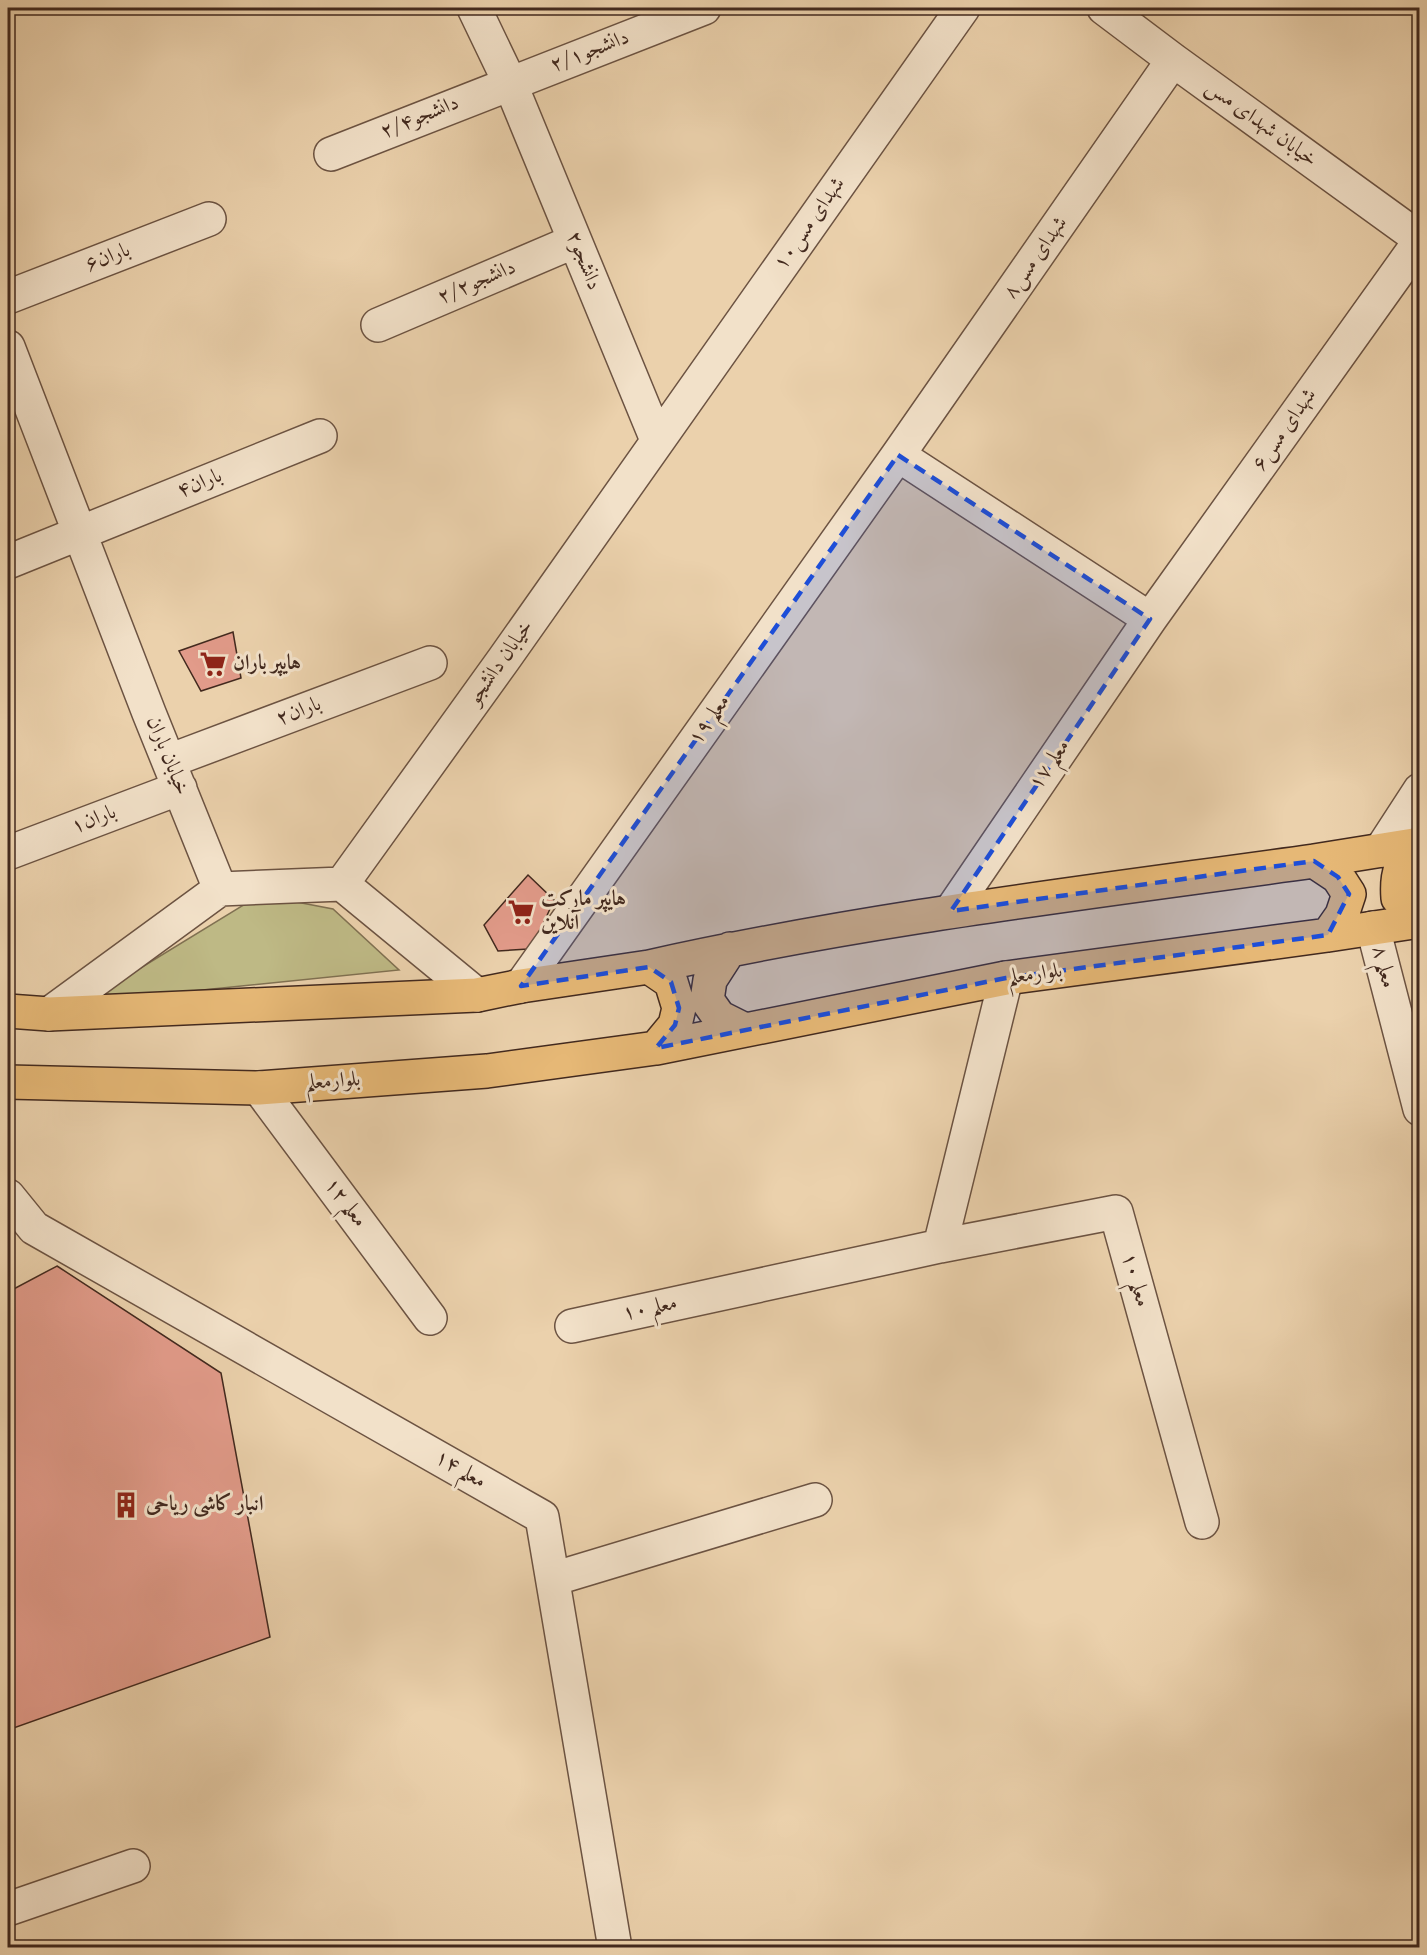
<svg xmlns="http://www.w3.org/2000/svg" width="1427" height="1955" font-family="'Sorts Mill Goudy',Amiri,serif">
<rect width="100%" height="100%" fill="#ebd1ac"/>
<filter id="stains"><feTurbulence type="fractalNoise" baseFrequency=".00333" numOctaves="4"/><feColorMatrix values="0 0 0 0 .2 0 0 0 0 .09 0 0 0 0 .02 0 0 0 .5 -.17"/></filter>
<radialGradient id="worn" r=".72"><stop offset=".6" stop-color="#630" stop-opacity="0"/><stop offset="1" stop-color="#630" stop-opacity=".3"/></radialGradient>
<!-- green -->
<path fill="#beb985" stroke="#807152" stroke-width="1.5" d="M260 895 333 909 399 970 85 1002Z"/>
<!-- building -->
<path fill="#e29b8a" stroke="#42291e" stroke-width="1.5" d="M233 632 241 678 201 691 179 651Z
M528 875 554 900 540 931 528 949 498 951 484 925Z
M57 1266 221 1373 270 1637 8 1730V1292Z"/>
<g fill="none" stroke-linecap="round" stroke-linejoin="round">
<!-- street casing -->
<g stroke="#6c5342" stroke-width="36">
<path id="street" d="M474 8 510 83 657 440
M1104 8 1173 60 1420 239
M331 154 704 8
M8 297 209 219
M378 325 575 241
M8 347 149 713 220 889 342 884 477 995
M898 455 1150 619
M8 562 320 436
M169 761 430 663
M1381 850 1420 790
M8 853 180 788
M342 884 504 659 963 8
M951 911 1150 619 1420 241
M1373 928 1420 1109
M521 986 898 455 1173 60
M49 1014 220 889
M259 1088 430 1318
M8 1196 34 1228 542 1517 615 1948
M940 1246 1006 978
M572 1326 940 1246 1116 1212 1202 1522
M553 1579 815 1500
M8 1909 133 1866"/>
</g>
<!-- primary casing -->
<g stroke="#42291e" stroke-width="36">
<path id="primary" d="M1417 844C1401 864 1396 872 1398 898L1420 913
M1314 861 1420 844
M1328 935 1420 921
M730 949 710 980 707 1000 719 1017 745 1030
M649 967C868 918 1092 892 1314 861L1338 877 1349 894 1342 915 1328 935 1006 978 656 1048
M8 1011 49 1014 477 995 521 986 649 967 671 982 679 1008 675 1025 656 1048 487 1071 259 1088 8 1082"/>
</g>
<!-- street -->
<use href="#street" stroke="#f2e1c9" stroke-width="33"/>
<!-- primary -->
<use href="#primary" stroke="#e6b876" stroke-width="33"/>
</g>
<!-- marked area -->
<path fill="#1d4ed8" fill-opacity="0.2" stroke="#1d4ed8" stroke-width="4.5" stroke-dasharray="12 8" stroke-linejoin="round" d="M898 455 1150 619 951 911 1314 861 1338 877 1349 894 1328 935 1006 978 656 1048 675 1025 679 1008 671 982 649 967 521 986Z"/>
<!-- icons -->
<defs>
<g id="supermarket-bare" transform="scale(2.07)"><path d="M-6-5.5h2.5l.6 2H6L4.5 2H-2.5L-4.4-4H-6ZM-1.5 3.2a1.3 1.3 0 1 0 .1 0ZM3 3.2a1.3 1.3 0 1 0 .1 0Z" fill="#8f2418" stroke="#f2e1c9" stroke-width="2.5" paint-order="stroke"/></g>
<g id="building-bare" transform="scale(2.07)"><path d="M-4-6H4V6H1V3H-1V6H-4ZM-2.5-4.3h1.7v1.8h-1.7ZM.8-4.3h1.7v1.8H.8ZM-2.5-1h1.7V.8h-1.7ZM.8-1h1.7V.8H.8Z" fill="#8f2418" stroke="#f2e1c9" stroke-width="2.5" paint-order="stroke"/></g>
</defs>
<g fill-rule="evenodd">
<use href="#supermarket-bare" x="213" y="664"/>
<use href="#supermarket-bare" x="521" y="912"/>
<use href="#building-bare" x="126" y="1505"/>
</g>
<g text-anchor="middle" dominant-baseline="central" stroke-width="6" stroke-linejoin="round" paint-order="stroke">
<!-- street labels -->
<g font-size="21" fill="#42291e" stroke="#f2e1c9">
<text transform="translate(590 52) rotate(-21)">دانشجو۲/۱</text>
<text transform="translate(420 118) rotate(-22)">دانشجو۲/۴</text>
<text transform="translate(1261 124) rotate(36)">خیابان شهدای مس</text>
<text transform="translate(810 224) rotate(-55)">شهدای مس۱۰</text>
<text transform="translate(108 258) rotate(-21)">باران۶</text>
<text transform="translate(1036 258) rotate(-55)">شهدای مس۸</text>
<text transform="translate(583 261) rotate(68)">دانشجو۲</text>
<text transform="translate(477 283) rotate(-23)">دانشجو۲/۲</text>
<text transform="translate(1285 430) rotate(-55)">شهدای مس۶</text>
<text transform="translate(200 484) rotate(-22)">باران۴</text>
<text transform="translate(501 663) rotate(-55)">خیابان دانشجو</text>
<text transform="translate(299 712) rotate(-21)">باران۲</text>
<text transform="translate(710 720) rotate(-55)">معلم ۱۹</text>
<text transform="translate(167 756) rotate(68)">خیابان باران</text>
<text transform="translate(1050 765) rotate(-56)">معلم ۱۷</text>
<text transform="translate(94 820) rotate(-21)">باران۱</text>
<text transform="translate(1383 967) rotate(76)">معلم ۸</text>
<text transform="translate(1035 975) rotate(-8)">بلوارمعلم</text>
<text transform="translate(333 1082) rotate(-4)">بلوارمعلم</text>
<text transform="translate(345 1203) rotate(53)">معلم ۱۲</text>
<text transform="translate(1135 1280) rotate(74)">معلم ۱۰</text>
<text transform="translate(650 1309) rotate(-12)">معلم ۱۰</text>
<text transform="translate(460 1470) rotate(30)">معلم ۱۴</text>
</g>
<!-- poi labels -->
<g font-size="21" font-weight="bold" fill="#42291e" stroke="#f2e1c9" text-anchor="start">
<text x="233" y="664">هایپر باران</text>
<text x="541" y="900">هایپر مارکت<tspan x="541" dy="24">آنلاین</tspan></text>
<text x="146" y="1505">انبار کاشی ریاحی</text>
</g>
</g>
<!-- margin -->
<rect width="1427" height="1955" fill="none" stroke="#ebd1ac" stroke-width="30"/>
<rect x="9" y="9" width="1409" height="1937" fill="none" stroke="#42291e" stroke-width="3"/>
<rect x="15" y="15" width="1397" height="1925" fill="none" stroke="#42291e" stroke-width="1.5"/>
<rect width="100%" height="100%" filter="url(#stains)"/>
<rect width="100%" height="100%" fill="url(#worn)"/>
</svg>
